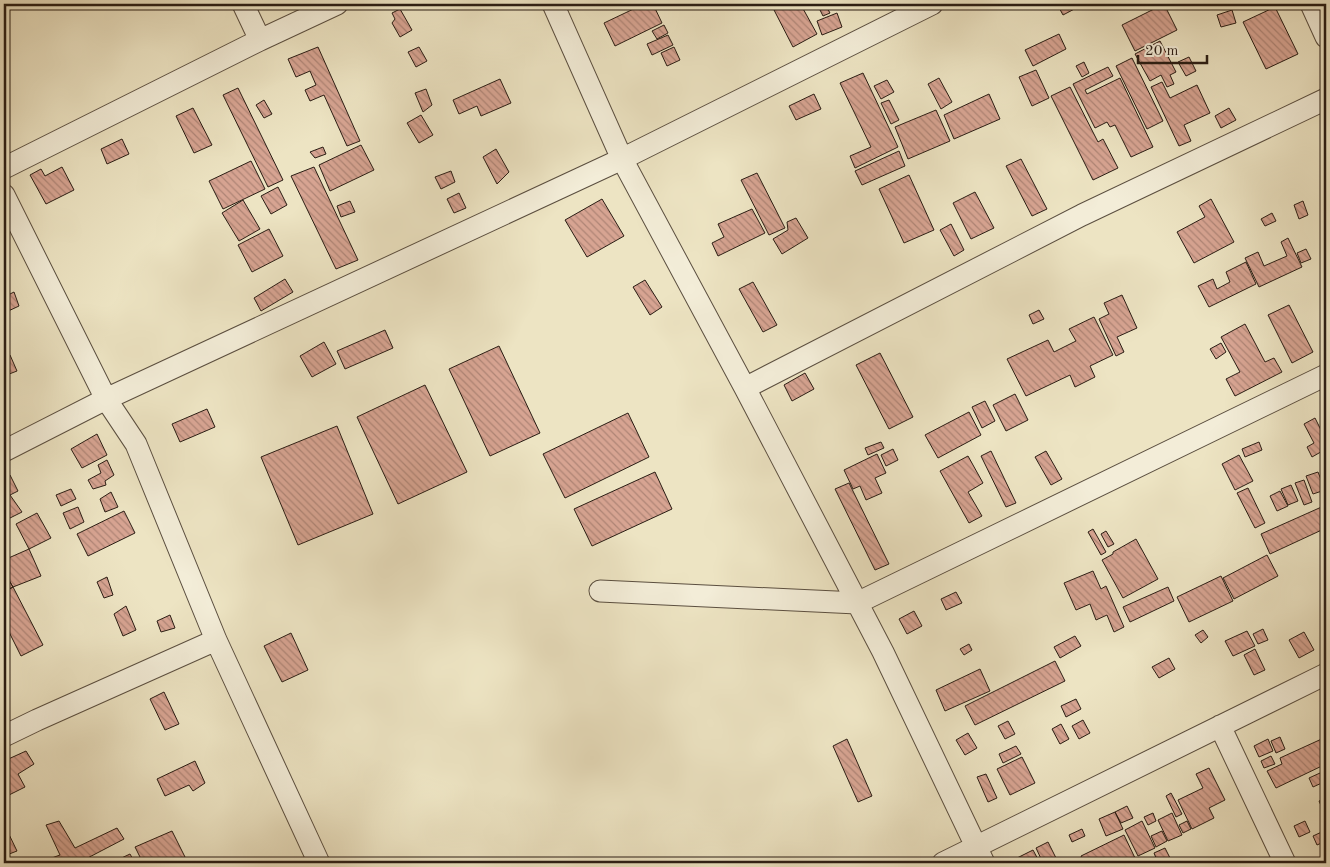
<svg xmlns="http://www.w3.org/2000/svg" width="1330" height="867" font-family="'Old Standard TT',serif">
<defs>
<pattern id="building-back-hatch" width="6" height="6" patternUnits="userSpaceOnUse" patternTransform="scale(1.25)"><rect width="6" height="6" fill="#d7a492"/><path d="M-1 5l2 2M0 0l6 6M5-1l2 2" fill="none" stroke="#af8576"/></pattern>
</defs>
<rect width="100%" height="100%" fill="#ede4c3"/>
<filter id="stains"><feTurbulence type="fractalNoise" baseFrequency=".004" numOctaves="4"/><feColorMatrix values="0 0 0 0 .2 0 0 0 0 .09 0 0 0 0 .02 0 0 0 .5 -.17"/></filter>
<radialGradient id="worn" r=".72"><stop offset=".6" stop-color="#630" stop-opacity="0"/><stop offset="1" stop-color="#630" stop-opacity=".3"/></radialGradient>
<!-- building -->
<path fill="url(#building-back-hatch)" stroke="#2a1d14" d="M644 4H653L662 23 615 46 604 23Z
M781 4H790L793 9 801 5 817 34 793 47 773 8Z
M822 4H825L830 13 823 16 818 6Z
M1057 4H1082V5L1063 15Z
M1164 4 1177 30 1135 51 1122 25Z
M1275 7 1298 54 1266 69 1243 22Z
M400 9 412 30 400 37 392 23 395 19 392 13Z
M1232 10 1236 23 1221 27 1217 15Z
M837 13 842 27 822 35 817 21Z
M664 25 668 33 657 39 652 31Z
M1059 34 1066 49 1033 66 1025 50Z
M668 35 673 45 652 55 647 44Z
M1160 41 1176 72 1170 75 1174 84 1167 87 1161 75 1150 81 1135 54Z
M318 47 360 141 347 146 324 95 310 101 305 90 316 85 310 71 296 77 288 59Z
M419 47 427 61 416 67 408 52Z
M674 47 680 60 667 66 661 53Z
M1189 57 1196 71 1186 76 1178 62Z
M1132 58 1163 121 1147 129 1116 66Z
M1084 62 1089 73 1082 77 1076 66Z
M1108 67 1113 76 1085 90 1087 94 1120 78 1153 147 1131 157 1115 125 1110 127 1107 122 1095 128 1073 84Z
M1036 70 1049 98 1032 106 1019 77Z
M863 73 898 147 855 168 850 156 871 147 840 83Z
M939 78 952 102 941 109 928 84Z
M500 79 511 103 481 116 477 106 459 114 453 100Z
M887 80 894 92 881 99 874 86Z
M1162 82 1170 98 1197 85 1210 113 1184 125 1191 141 1179 146 1151 87Z
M1070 87 1098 142 1103 139 1118 168 1093 180 1051 96Z
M238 88 283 180 268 187 223 95Z
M426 89 432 105 423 112 415 93Z
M814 94 821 109 796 120 789 106Z
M989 94 1000 119 954 139 944 115Z
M264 100 272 114 264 118 256 105Z
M889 100 899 120 891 124 881 103Z
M193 108 212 145 194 153 176 116Z
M1229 108 1236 120 1221 128 1215 116Z
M936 110 950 141 908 159 895 127Z
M421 115 433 135 419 143 407 123Z
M122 139 129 154 107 164 101 149Z
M361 145 374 170 330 191 319 165Z
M323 147 326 154 315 158 310 152Z
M496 149 509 172 497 184 483 157Z
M899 151 905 166 862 185 855 171Z
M1021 159 1047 209 1032 216 1006 166Z
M251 161 265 189 223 209 209 181Z
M62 167 74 190 46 204 30 175 41 169 45 176Z
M314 167 358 260 336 269 291 176Z
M451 171 455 182 441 189 435 177Z
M757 173 785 228 769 235 741 180Z
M909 175 934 230 904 243 879 189Z
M278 187 287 205 271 214 261 196Z
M975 192 994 228 971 239 953 203Z
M459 193 466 208 454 213 447 199Z
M602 199 624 236 587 257 565 220Z
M1211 199 1234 242 1194 263 1177 232 1205 217 1199 206Z
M243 200 260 229 239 241 222 213Z
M350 201 355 212 341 217 337 206Z
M1303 201 1308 215 1299 219 1294 205Z
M752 209 765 233 718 256 712 243 724 237 718 224Z
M1272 213 1276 221 1265 226 1261 219Z
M796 218 808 238 782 254 773 239 788 230 787 222Z
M951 224 964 250 954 256 940 230Z
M269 229 283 256 252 272 238 245Z
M1288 238 1302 267 1259 287 1245 258 1258 252 1264 266 1287 256 1281 242Z
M1306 249 1311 259 1301 263 1297 253Z
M1246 262 1256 284 1209 307 1198 286 1213 279 1217 289 1230 282 1226 272Z
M285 279 293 292 261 311 254 298Z
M645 280 662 307 650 315 633 287Z
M753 282 777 325 763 332 739 289Z
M14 292 19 306 4 313V297Z
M1122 295 1137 328 1117 337 1124 352 1116 356 1099 319 1109 314 1104 303Z
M1289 305 1313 352 1292 363 1268 315Z
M1039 310 1044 319 1033 324 1029 315Z
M1094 317 1113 355 1090 366 1095 377 1075 387 1070 375 1026 396 1007 359 1048 340 1054 352 1076 341 1069 329Z
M1245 324 1265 362 1274 358 1282 372 1235 396 1226 379 1240 372 1221 337Z
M385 330 393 348 345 369 337 351Z
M324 342 336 364 312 377 300 356Z
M1221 343 1226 352 1216 359 1210 349Z
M499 346 540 433 490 456 449 369Z
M880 353 913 417 889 429 856 365Z
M10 355 17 371 4 376V358Z
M805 373 814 389 792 401 784 385Z
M425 385 467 472 398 504 357 417Z
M1015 394 1028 420 1006 431 993 405Z
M985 401 995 421 982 428 972 407Z
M207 409 215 427 180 442 172 424Z
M969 412 981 435 938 458 925 435Z
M628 413 649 457 565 498 543 454Z
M1315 418 1326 440V449L1312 457 1307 447 1314 443 1304 424Z
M337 426 373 514 298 545 261 457Z
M97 434 107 455 82 468 71 449Z
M881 442 884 448 868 455 865 448Z
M1259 442 1262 450 1245 457 1242 449Z
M893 449 898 460 886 466 881 455Z
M991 451 1016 503 1006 507 981 456Z
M1046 451 1062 479 1051 485 1035 457Z
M877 454 886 473 875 478 882 493 866 500 860 486 853 489 844 470Z
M1239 455 1253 481 1235 490 1222 464Z
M968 456 983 483 968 492 982 516 969 523 940 471Z
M107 460 114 475 105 481 106 485 93 489 88 480 101 473 98 465Z
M655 472 672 509 592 546 574 509Z
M1318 472 1325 490 1313 494 1306 476Z
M10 475 18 491 10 495 22 512 8 519 4 511V479Z
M1304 480 1312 502 1304 505 1295 483Z
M849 483 889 564 875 570 835 489Z
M1291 485 1298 501 1288 505 1281 489Z
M1248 488 1265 523 1255 528 1237 493Z
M71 489 76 499 61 506 56 495Z
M1280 491 1288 506 1277 511 1270 496Z
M111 492 118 507 105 512 100 499Z
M1326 505V528L1270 554 1261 534Z
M78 507 84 522 70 529 63 513Z
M124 511 135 533 88 556 77 534Z
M37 513 51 538 29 549 16 524Z
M1093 529 1106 552 1101 555 1088 532Z
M1106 531 1114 544 1108 547 1101 534Z
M1136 539 1158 579 1123 598 1102 560 1113 554V552Z
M29 549 41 576 13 587 4 572V560Z
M1267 555 1278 576 1234 599 1223 578Z
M1093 571 1101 589 1106 586 1124 627 1114 632 1107 615 1096 620 1090 604 1076 610 1064 583Z
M4 572 13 587 4 592Z
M1221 576 1233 601 1189 622 1177 597Z
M107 577 113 595 104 598 97 582Z
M13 587 43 645 21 656 4 622V592Z
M1168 587 1174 601 1130 622 1123 607Z
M956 592 962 603 946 610 941 599Z
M126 606 136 630 123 636 114 614Z
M914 611 922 626 907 634 899 619Z
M170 615 175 628 161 632 157 621Z
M1263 629 1268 640 1258 644 1253 634Z
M1203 630 1208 637 1201 643 1195 635Z
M1247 631 1255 646 1233 656 1225 641Z
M1304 632 1314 650 1299 658 1289 640Z
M291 633 308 670 282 682 264 646Z
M1075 636 1081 646 1060 658 1054 647Z
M969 644 972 650 964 655 960 649Z
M1255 649 1265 670 1254 675 1244 655Z
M1169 658 1175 669 1159 678 1152 667Z
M1055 661 1065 681 975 725 965 706Z
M980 669 990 691 945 711 936 690Z
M164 692 179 724 165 730 150 699Z
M1076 699 1081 709 1066 717 1061 706Z
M1083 720 1090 733 1079 739 1072 726Z
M1008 721 1015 734 1005 739 998 726Z
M1061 724 1069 739 1060 744 1052 729Z
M968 733 977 748 965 755 956 740Z
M1280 737 1285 749 1276 753 1271 741Z
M1326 737V764L1276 788 1267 771 1282 764 1280 758Z
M847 739 872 796 858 802 833 746Z
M1268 739 1273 751 1259 757 1254 746Z
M1016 746 1021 754 1003 763 999 754Z
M26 751 34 764 18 774 25 787 7 796 4 789V761Z
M1271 756 1275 764 1264 768 1261 761Z
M1022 757 1035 783 1010 795 997 769Z
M195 761 205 783 193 791 189 785 165 796 157 779Z
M1209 768 1225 800 1209 808 1214 818 1192 829 1178 800 1203 788 1196 774Z
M1320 773 1324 782 1313 787 1309 778Z
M986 774 997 798 988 802 977 777Z
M1171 793 1182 814 1176 817 1166 796Z
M1326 798V817L1319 801Z
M1127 806 1133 818 1121 823 1115 812Z
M1115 812 1123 829 1106 836 1099 819Z
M1153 813 1156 821 1148 825 1144 817Z
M1172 813 1182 835 1168 841 1158 820Z
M59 821 75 848 117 828 124 839 78 863H53L49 859 60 855 46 825Z
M1142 821 1155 848 1138 856 1125 830Z
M1187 821 1191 829 1183 833 1179 825Z
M1305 821 1310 832 1299 837 1294 826Z
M4 824 17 851 4 856Z
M1082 829 1085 836 1072 842 1069 835Z
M1326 830V841L1317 845 1313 836Z
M172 831 188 863H143L135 847Z
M1162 831 1167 841 1156 847 1151 836Z
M1124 835 1135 858 1123 863H1084L1081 856Z
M1048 842 1056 858 1046 863H1043L1036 848Z
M1165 848 1170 858 1158 863 1154 853Z
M1033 850 1040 863H1020L1017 858Z
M130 854 135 863H113V862Z"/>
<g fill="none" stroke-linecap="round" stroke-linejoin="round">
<!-- street casing -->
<g stroke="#5b4f40" stroke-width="23">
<path id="street" d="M243 4 260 40
M553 4 622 159 745 388 883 652 984 863
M1311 4 1326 37
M4 168 260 40 337 4
M4 195 106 399 136 444 216 640 319 863
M745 388 1082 215 1326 99
M4 451 106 399 622 159 932 4
M600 591 857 603 1326 375
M1220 726 1285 863
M4 736 37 720 216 640
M943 863 1326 674"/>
</g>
<!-- street -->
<use href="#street" stroke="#f3edd8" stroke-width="21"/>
</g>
<!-- margin -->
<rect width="1330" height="867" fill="none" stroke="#ede4c3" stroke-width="20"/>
<rect x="5" y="5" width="1320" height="857" fill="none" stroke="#2a1d14" stroke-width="2.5"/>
<rect x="10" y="10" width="1310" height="847" fill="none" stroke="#2a1d14"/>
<!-- scale -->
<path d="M1138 55v8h69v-8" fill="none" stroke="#2a1d14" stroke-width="2.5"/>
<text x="1145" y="55" font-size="15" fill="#2a1d14" stroke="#f3edd8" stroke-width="4" paint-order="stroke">20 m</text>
<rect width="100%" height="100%" filter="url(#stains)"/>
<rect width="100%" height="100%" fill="url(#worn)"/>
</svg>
